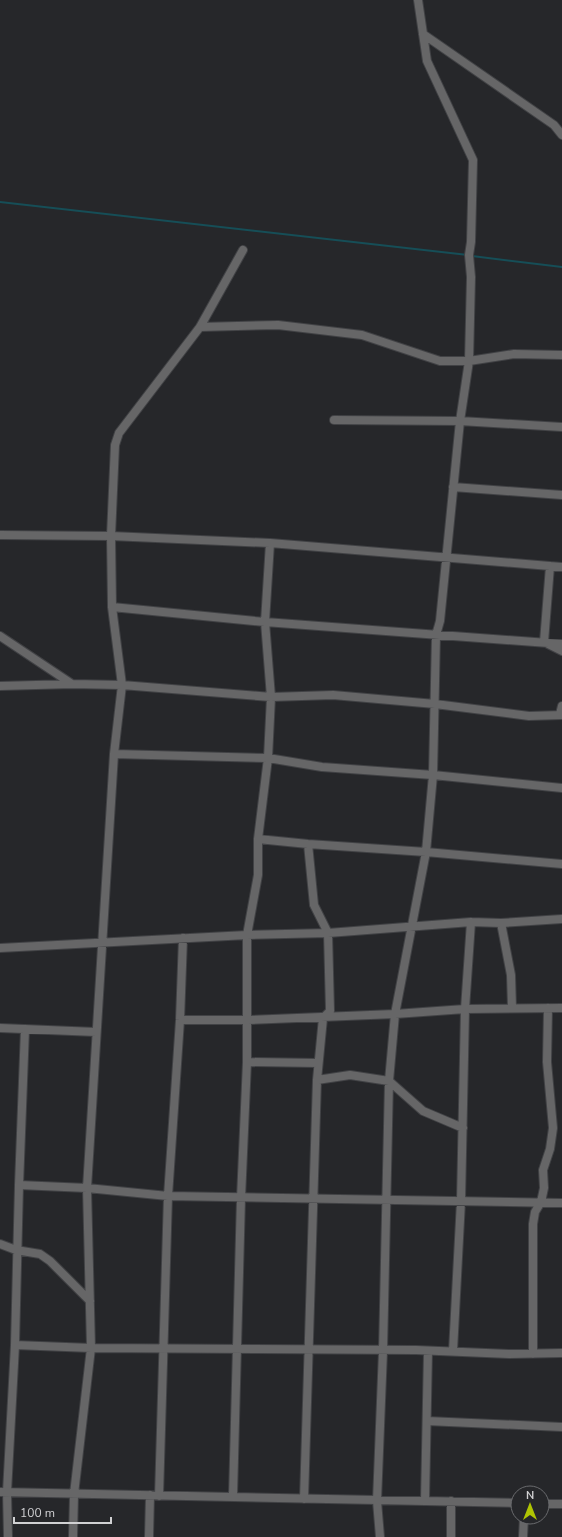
<svg xmlns="http://www.w3.org/2000/svg" width="562" height="1537" font-family="'Nunito Sans',sans-serif">
<rect width="100%" height="100%" fill="#26272a"/>
<g fill="none" stroke-linecap="round" stroke-linejoin="round">
<!-- stream -->
<path stroke="#164e57" stroke-width="2" d="M0 202 468 255
M472 256 562 267"/>
<!-- minor casing -->
<g stroke="#414245" stroke-width="10">
<path id="minor" d="M423 34 554 125 562 135
M200 327 278 325 362 335 440 361H469L514 354 562 355
M334 420 460 421 562 427
M453 487 562 495
M0 535 111 536 270 543 562 567
M550 566 544 642 562 651
M112 607 265 622 562 644
M0 636 72 684
M0 686 72 684 122 685 271 697 333 695 435 704 529 716 562 715
M560 714 562 706
M114 754 268 758 322 767 433 775 562 788
M258 839 308 844 426 852 562 864
M501 923 511 975 512 1008
M0 948 247 935 328 933 471 922 501 923 562 919
M180 1020H248L395 1014 465 1009 562 1008
M0 1028 96 1032
M247 1062 318 1063
M317 1080 350 1075 389 1081 423 1111 463 1128
M19 1185 25 1029
M0 1244 16 1250 40 1254 50 1261 90 1301
M15 1345 19 1185 87 1188 168 1196 562 1203
M453 1351 461 1201 465 1009 471 922
M533 1354V1224L535 1212 541 1202 544 1188 543 1170 550 1149 553 1128 547 1062 548 1008
M427 1421 562 1427
M0 1492 518 1503
M159 1496 168 1196 180 1020 183 938
M233 1496 241 1198 247 1062V935L258 875V839L268 758 271 697 265 622 270 543
M304 1499 317 1080 323 1018 330 1011 328 933 314 905 308 844
M425 1501 428 1351
M542 1504H562
M8 1537 7 1492 15 1345 91 1348 416 1350 509 1354 562 1353
M73 1537 74 1494 91 1348 87 1188 114 754 122 685 112 607 111 536 115 445 119 433 200 327 243 250
M149 1537 150 1495
M380 1537 377 1501 383 1351 389 1081 395 1014 426 852 433 775 436 635 440 621 460 421 469 361 471 277 469 255 471 242 473 160 427 61 418 0
M451 1537V1501
M523 1537 524 1517"/>
</g>
<!-- minor -->
<use href="#minor" stroke="#666667" stroke-width="8"/>
</g>
<!-- north arrow -->
<g transform="translate(530 1505)"><circle r="19" fill="#26272a" stroke="#6a6b6e"/>
<path d="M0-3L7 15L0 10L-7 15Z" fill="#b0c503"/>
<text y="-6" font-size="11" font-weight="bold" text-anchor="middle" fill="#d1d1d3">N</text>
</g>
<!-- scale -->
<path d="M14 1517v6h97v-6" fill="none" stroke="#d1d1d3" stroke-width="2"/>
<text x="20" y="1517" font-size="12" fill="#d1d1d3" stroke="#26272a" stroke-width="3" paint-order="stroke">100 m</text>
</svg>
